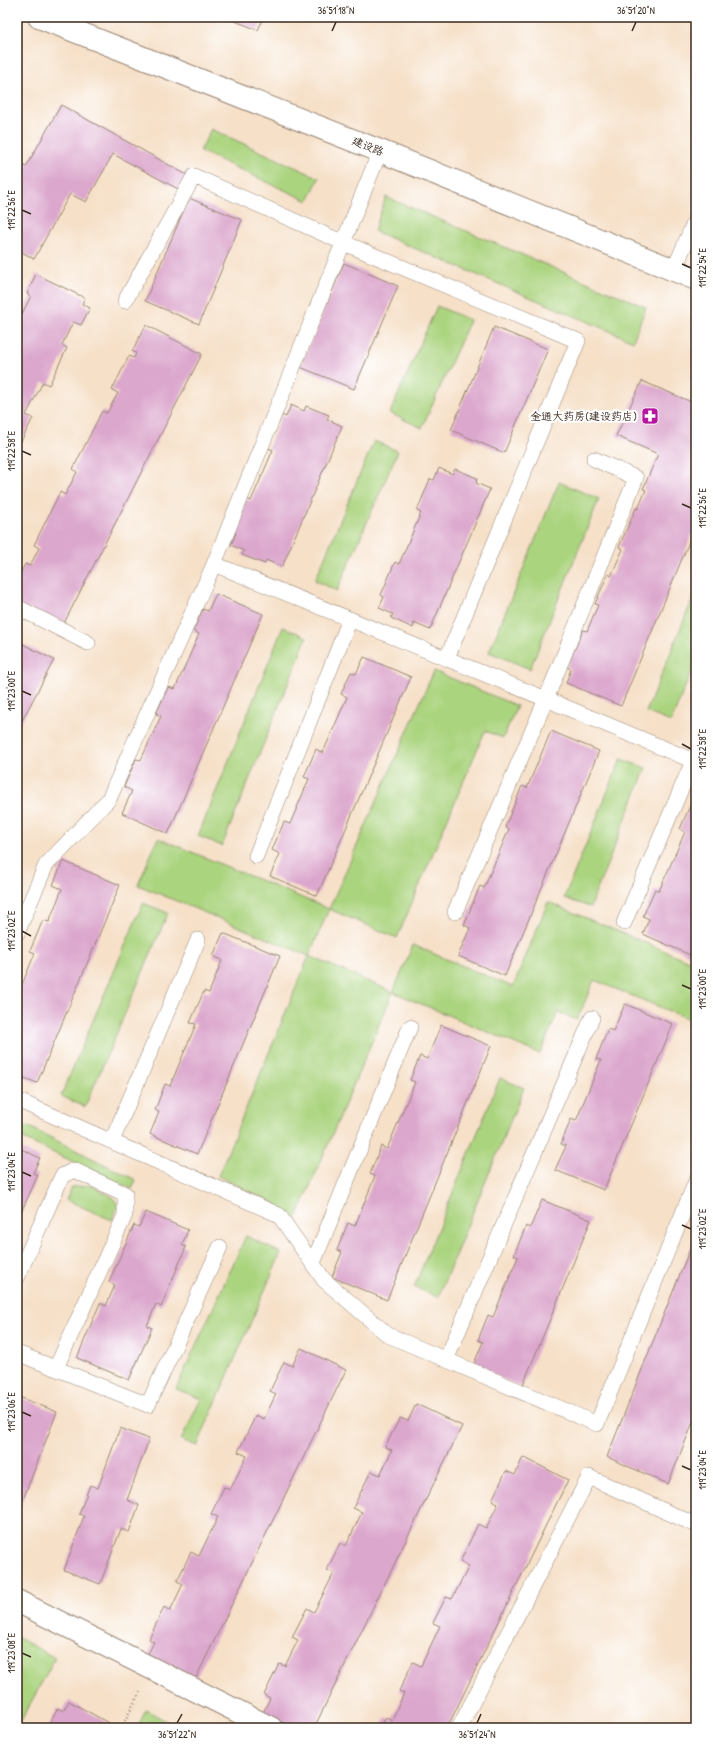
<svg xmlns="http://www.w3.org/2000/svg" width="713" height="1745" font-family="'Patrick Hand','LXGW WenKai TC',sans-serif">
<rect width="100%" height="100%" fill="#fff"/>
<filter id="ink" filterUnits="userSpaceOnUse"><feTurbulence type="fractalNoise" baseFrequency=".025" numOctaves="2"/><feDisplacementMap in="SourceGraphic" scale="8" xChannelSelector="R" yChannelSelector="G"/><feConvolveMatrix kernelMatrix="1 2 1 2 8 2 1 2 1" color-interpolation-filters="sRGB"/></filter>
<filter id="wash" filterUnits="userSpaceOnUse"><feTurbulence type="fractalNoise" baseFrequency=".012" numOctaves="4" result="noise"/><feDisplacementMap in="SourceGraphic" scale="16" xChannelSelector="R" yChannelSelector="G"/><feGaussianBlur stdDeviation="0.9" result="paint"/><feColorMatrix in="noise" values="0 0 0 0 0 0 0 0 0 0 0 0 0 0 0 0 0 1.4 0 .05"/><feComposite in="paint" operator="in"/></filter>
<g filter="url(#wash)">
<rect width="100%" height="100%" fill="#f6e0c8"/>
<!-- green -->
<path fill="#abd47f" stroke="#737f4e" d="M211 129 319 178 308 201 200 151Z
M386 197 646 307 633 341 374 231Z
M437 306 470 320 422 428 390 413Z
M374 441 398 451 337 591 315 580Z
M559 482 599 499 530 669 489 652Z
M696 591V660L671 722 646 712Z
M283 627 307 637 222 846 198 836Z
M434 671 517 706 503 738 485 731 397 938 329 909 309 956 393 992 413 945 513 987 548 902 696 964V1022L594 980 577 1020 558 1012 540 1054 393 992 295 1222 275 1204 218 1176 309 956 138 885 158 838 329 909Z
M621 759 646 768 590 907 564 898Z
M143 903 168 913 85 1107 61 1096Z
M500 1078 524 1088 438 1297 414 1287Z
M17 1121 136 1180 132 1189 17 1136Z
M90 1185 113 1197 118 1206 112 1220 66 1200 72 1187Z
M246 1236 281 1253 197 1446 181 1440 201 1399 176 1389Z
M17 1637 55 1658 17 1728Z
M146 1710 179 1728H137Z"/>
<g id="blocks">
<!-- building -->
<path fill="#dca7cd" d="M225 17H264L258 30Z
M61 105 187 175 180 190 113 154 86 202 70 194 34 259 17 249V162L26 167Z
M189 198 242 220 199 324 145 301Z
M344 263 398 286 354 389 300 367Z
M36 274 85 298 82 304 90 308 81 325 73 322 62 345 67 348 49 385 43 382 26 415 33 418 17 449V315L18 312 22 314 31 296 27 294Z
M146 325 202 354 62 627 17 605V580L25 564 30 566 39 548 34 545 60 492 65 495 77 472 73 469 102 411 107 413 118 393 112 390 129 356 134 358 136 353 132 351Z
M494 327 548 349 504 453 451 430Z
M642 381 696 404V525L621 706 566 683 571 669 567 667 583 630 587 631 598 605 595 604 608 574 611 576 623 549 619 547 636 508 638 509 646 490 643 489 658 454 616 436Z
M291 405 304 411 306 406 329 415 327 419 342 426 282 567 266 560 265 564 242 555 244 551 231 545 236 533 233 532 247 499 251 501 273 450 268 448 282 415 286 417Z
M439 468 452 474 455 469 477 478 476 483 490 489 430 630 414 623 413 628 391 618 393 614 379 608 384 597 381 595 395 562 399 564 421 513 417 511 430 479 434 480Z
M216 594 263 614 168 834 122 813 132 791 124 787 136 759 141 760 161 716 156 714 168 687 175 689 199 634 193 631 203 609 208 611Z
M17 641 54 660 17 730Z
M364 657 411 677 317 896 270 876 280 854 272 850 284 822 290 824 309 779 304 777 316 749 323 753 347 697 341 694 351 672 356 674Z
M551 731 599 751 505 976 458 956 470 928 464 925 480 886 484 888 509 829 505 827 522 786 527 788Z
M692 801 696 803V941L690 955 643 934 649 919 643 916 655 889 659 891 685 832 680 829Z
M63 861 120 885 37 1083 17 1075V997L35 953 30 951 43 920 49 922 62 889 53 885Z
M223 933 280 956 197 1154 150 1134 159 1112 155 1110 165 1084 170 1086 196 1024 190 1023 204 991 209 993 222 960 213 956Z
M625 1004 673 1024 604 1190 555 1170 566 1146 561 1144 571 1119 576 1121 601 1060 596 1059 608 1029 613 1031Z
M441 1025 491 1046 387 1300 332 1277 342 1252 337 1250 348 1223 355 1226 375 1176 370 1174 381 1146 387 1149 415 1082 410 1080 420 1056 427 1059Z
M17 1147 40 1158 33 1173 38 1175 17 1221Z
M542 1200 591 1220 522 1387 473 1366 483 1342 478 1340 488 1315 493 1317 518 1257 514 1255 526 1226 530 1228Z
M146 1212 188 1230 182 1245 186 1247 161 1307 156 1304 147 1326 152 1328 129 1380 77 1358 100 1303 106 1306 115 1285 109 1282 134 1225 139 1227Z
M696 1234V1415L668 1484 607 1457Z
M301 1348 346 1370 195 1680 147 1656 154 1642 149 1639 164 1607 170 1611 183 1584 177 1581 191 1552 199 1556 218 1517 211 1514 224 1487 230 1490 247 1456 238 1452 256 1415 264 1419 276 1394 270 1391 284 1362 292 1366Z
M17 1396 57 1412 17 1515Z
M416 1404 462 1426 314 1728H294L263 1713 270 1698 264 1695 279 1664 285 1666 298 1640 292 1637 307 1608 314 1612 334 1573 327 1570 340 1543 346 1546 362 1512 353 1508 371 1471 380 1475 392 1450 385 1447 400 1418 408 1421Z
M120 1428 149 1439 127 1500 139 1505 129 1532 121 1529 100 1584 64 1570 84 1516 79 1514 90 1485 98 1488Z
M523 1457 568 1480 447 1728H380L386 1717 392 1720 404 1693 399 1691 413 1662 421 1666 440 1626 433 1623 446 1597 452 1599 469 1566 460 1562 478 1524 486 1528 498 1504 492 1500 506 1471 515 1475Z
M69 1701 112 1725 110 1728H47L58 1708 63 1711Z"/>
</g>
</g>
<g filter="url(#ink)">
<use href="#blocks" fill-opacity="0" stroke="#988573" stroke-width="1"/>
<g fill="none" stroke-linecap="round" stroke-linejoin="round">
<!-- service casing -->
<g stroke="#988573" stroke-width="16">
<path id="service" d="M674 270 696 218
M125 301 194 176 344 243 578 341 447 658
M214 564 546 699 696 762
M17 607 88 643
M256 856 350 619
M455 912 546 699 636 478 594 459
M624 923 696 754
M17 933 46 865 109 799 214 564 380 151
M17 1100 279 1215 324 1280 388 1335 597 1424 696 1181
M112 1141 198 940
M313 1263 410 1027
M17 1278 62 1176 74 1170 125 1194V1215L56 1368
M17 1353 148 1405 220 1247
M446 1360 592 1018
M459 1728 589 1477 696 1525"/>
</g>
<!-- minor casing -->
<g stroke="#988573" stroke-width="24">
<path id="minor" d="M17 1601 271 1728"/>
</g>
<!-- tertiary casing -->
<g stroke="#988573" stroke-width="24">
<path id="tertiary" d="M39 17 380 151 696 279"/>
</g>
<!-- path -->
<path stroke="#988573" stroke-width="2.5" stroke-dasharray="1 3" stroke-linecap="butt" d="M121 1728 140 1692"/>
<!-- service -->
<use href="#service" stroke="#fff" stroke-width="15"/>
<!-- minor -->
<use href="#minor" stroke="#fff" stroke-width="22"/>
<!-- tertiary -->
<use href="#tertiary" stroke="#fff" stroke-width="22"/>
</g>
</g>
<!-- ticks -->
<path fill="none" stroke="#3b2a1e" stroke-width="1.5" d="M332 31 336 22M632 31 636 22M22 210 31 214M682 264 691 268M22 451 31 455M682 504 691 508M22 691 31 695M682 744 691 749M22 931 31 936M682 985 691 989M22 1172 31 1176M682 1225 691 1229M22 1412 31 1416M682 1466 691 1470M22 1653 31 1657M177 1723 182 1714M477 1723 481 1714"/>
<!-- icons -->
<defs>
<g id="pharmacy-square" transform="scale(0.9)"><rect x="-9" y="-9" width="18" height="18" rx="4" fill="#b5179e" stroke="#fff"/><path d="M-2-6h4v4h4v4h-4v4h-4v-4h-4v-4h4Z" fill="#fff"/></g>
</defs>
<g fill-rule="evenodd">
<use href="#pharmacy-square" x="650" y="416"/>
</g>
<g text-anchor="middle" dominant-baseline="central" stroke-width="4" stroke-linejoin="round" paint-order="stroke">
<!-- street labels -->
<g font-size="11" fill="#3b2a1e" stroke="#fff">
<text transform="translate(368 146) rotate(22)">建设路</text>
</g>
<!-- poi labels -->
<g font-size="11" fill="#3b2a1e" stroke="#fff" text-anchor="end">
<text x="637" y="416">金通大药房(建设药店)</text>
</g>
</g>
<!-- margin -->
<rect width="713" height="1745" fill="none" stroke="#fff" stroke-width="44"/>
<rect x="22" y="22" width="669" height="1701" fill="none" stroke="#3b2a1e" stroke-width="1.5"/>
<g font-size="10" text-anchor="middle" fill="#3b2a1e">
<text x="336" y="14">36°51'18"N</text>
<text x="636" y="14">36°51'20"N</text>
<text transform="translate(11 210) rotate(-90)" y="4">119°22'56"E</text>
<text transform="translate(702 268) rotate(-90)" y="4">119°22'54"E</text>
<text transform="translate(11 451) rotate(-90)" y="4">119°22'58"E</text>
<text transform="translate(702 508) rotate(-90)" y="4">119°22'56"E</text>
<text transform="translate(11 691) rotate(-90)" y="4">119°23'00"E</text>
<text transform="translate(702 749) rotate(-90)" y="4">119°22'58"E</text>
<text transform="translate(11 931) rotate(-90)" y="4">119°23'02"E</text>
<text transform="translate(702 989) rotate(-90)" y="4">119°23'00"E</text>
<text transform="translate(11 1172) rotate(-90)" y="4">119°23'04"E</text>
<text transform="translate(702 1229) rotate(-90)" y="4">119°23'02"E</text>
<text transform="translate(11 1412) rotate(-90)" y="4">119°23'06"E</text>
<text transform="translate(702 1470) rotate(-90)" y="4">119°23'04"E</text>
<text transform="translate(11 1653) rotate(-90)" y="4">119°23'08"E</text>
<text x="177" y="1738">36°51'22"N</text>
<text x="477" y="1738">36°51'24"N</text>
</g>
</svg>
